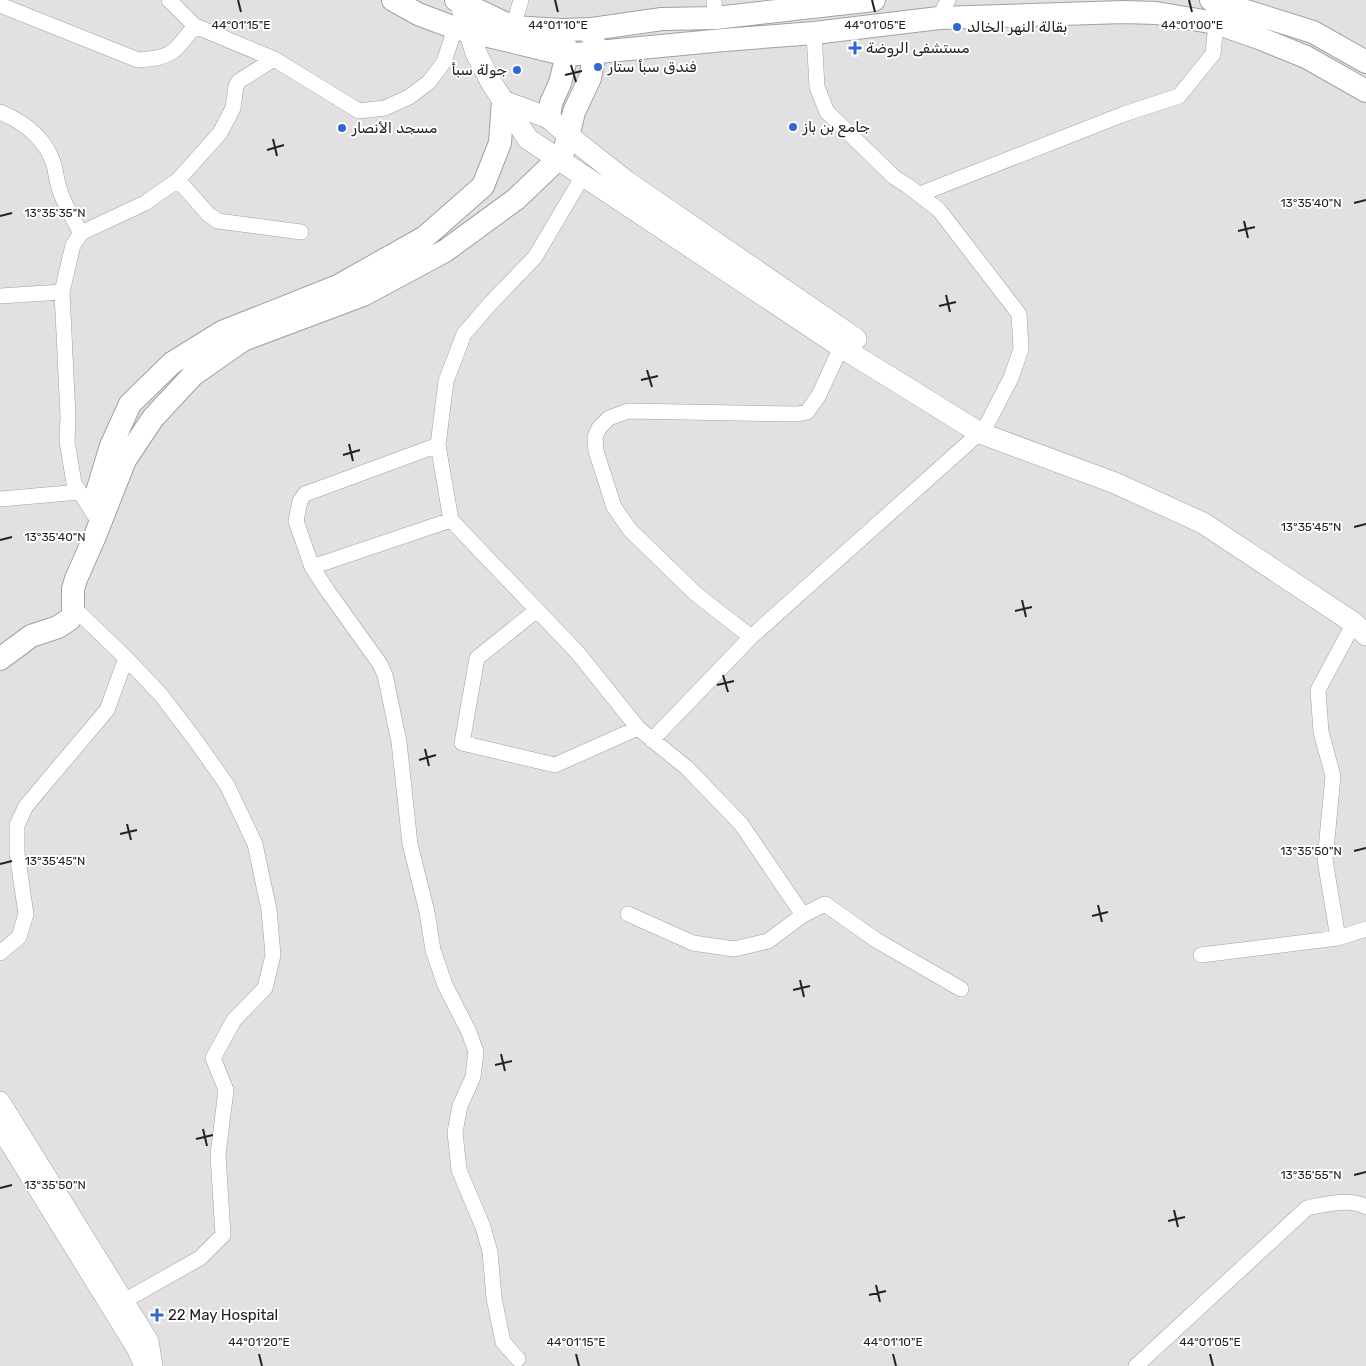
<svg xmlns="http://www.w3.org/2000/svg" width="1366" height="1366" font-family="Rubik,Vazirmatn,sans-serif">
<rect width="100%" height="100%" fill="#e3e0e3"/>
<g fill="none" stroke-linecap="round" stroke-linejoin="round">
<!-- minor casing -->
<g stroke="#a3a0a3" stroke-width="16">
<path id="minor" d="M169 0 195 26 274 59 359 111 385 108 409 97 429 82 444 62 455 28
M714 0 715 18
M0 5 138 60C173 58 174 52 195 26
M939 18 948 0
M513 27 521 0
M0 112C24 122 46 139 54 165 56 173 57 183 60 191 65 206 74 220 81 233
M583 176 535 257 489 305 464 334 446 381 438 445 451 520 577 652 638 728 687 768 741 824 803 915
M178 180 208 214 218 221 301 232
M920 194 1124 114 1179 96 1213 54 1216 23
M0 296 62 292
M438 445 305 494 300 501 296 521 312 567 327 590 380 664 385 675 399 742 410 844 427 912 433 950 445 985 469 1032 476 1052 473 1077 460 1106 455 1132 459 1170 483 1227 490 1252 494 1298 503 1342 518 1359
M0 499 80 492
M97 519 74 483 67 441 68 417 62 292 73 245 81 233 145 203 178 180 220 133 233 108 236 86 239 81 274 59
M312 567 451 520
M74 608 126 658 161 695 196 741 227 785 255 844 269 910 273 955 265 988 234 1020 213 1058 226 1090 218 1155 223 1235 200 1258 124 1301
M537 610 477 658 462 743 555 765 638 728
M751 637 696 594 630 530 614 507 596 451 595 437 599 428 609 418 628 411 797 414 807 412 819 395 841 347
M652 740 751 637 985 428 1011 378 1021 349 1019 314 939 210 908 186 894 177 827 112 817 87 814 33
M628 914 693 943 734 949 768 941 803 915 825 904 876 940 961 989
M1338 938 1325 860 1333 776 1321 732 1318 690 1354 623
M0 953 19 937 26 914 17 853V825L26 806 107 710 126 658
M1201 955 1338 938 1366 929
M1136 1366 1307 1208C1324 1205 1350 1197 1366 1207"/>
</g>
<!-- tertiary casing -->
<g stroke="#a3a0a3" stroke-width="20">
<path id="tertiary" d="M0 1101 149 1341 153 1366
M0 1128 136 1348 144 1366"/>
</g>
<!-- secondary casing -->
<g stroke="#a3a0a3" stroke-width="22">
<path id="secondary" d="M460 2 476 53 491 82 528 139 841 347 980 433 1115 483 1203 523 1354 623 1366 635
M503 101 549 118 569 136 626 181 856 339"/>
</g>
<!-- primary casing -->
<g stroke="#a3a0a3" stroke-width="24">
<path id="primary" d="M393 0 418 14 455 28 567 55 724 40 814 33 939 18 1124 12 1156 13 1216 23 1259 38 1306 57 1366 91
M456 0 513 27 562 30 592 29 662 19 715 18 874 0
M1211 0 1313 32 1366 62
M549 118 551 103 560 83 567 55 564 40
M97 504 96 495 111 446 130 404 172 363 222 332 338 286 425 237 483 186 500 143 503 101
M0 659 31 636 58 627 70 619 73 613V589L76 579 95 536 125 460 153 418 193 375 243 340 363 295 445 251 516 199 558 159 565 148 574 112 590 78 595 52 592 29"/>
</g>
<!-- minor -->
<use href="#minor" stroke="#fff" stroke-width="15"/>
<!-- tertiary -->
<use href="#tertiary" stroke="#fff" stroke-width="19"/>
<!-- secondary -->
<use href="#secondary" stroke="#fff" stroke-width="21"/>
<!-- primary -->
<use href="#primary" stroke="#fff" stroke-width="22"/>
</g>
<!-- ticks -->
<path fill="none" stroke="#232123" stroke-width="2" d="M238 0 241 12M555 0 558 12M872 0 875 12M1189 0 1192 12M571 65 576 82M565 75 582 71M273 139 277 156M267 150 284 145M1354 203 1366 200M0 216 12 213M1244 221 1248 238M1238 231 1255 227M946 295 950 312M939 306 956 302M647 370 652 387M641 380 658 376M349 444 353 461M343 455 360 450M1354 527 1366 524M0 540 12 537M1022 600 1026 617M1015 611 1032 607M723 675 728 692M717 685 734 681M425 749 429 766M419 760 436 755M127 824 131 840M120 834 137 830M1354 851 1366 848M0 864 12 861M1098 905 1102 922M1092 916 1108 912M800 980 804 997M793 990 810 986M501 1054 505 1071M495 1065 512 1061M203 1129 207 1146M196 1139 213 1135M1354 1175 1366 1172M0 1188 12 1185M1174 1210 1178 1227M1168 1221 1185 1217M876 1285 880 1302M869 1295 886 1291M259 1354 262 1366M576 1354 579 1366M893 1354 896 1366M1210 1354 1213 1366"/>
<!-- markers -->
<g fill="#3166d5" stroke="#fff" stroke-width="2">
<circle cx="957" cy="27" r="5"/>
<path d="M852.5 40.5h5v5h5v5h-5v5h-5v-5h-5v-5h5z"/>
<circle cx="598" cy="67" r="5"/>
<circle cx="517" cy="70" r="5"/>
<circle cx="793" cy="127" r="5"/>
<circle cx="342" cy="128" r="5"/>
<path d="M154.5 1307.5h5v5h5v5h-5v5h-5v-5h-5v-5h5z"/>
</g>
<g text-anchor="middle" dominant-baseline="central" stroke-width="4" stroke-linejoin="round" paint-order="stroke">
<!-- poi labels -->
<g font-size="15" fill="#232123" stroke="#fff" text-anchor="start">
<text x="967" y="27">بقالة النهر الخالد</text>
<text x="866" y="48">مستشفى الروضة</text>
<text x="608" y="67">فندق سبأ ستار</text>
<text x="507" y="70" text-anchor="end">جولة سبأ</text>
<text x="803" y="127">جامع بن باز</text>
<text x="352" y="128">مسجد الأنصار</text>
<text x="168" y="1315">22 May Hospital</text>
</g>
</g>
<g font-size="12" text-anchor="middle" fill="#232123" stroke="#fff" stroke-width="4" stroke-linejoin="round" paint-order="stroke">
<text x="241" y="29">44°01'15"E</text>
<text x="558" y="29">44°01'10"E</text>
<text x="875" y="29">44°01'05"E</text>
<text x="1192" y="29">44°01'00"E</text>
<text x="1311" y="207">13°35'40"N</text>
<text x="55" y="217">13°35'35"N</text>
<text x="1311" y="531">13°35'45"N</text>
<text x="55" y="541">13°35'40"N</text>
<text x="1311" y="855">13°35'50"N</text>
<text x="55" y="865">13°35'45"N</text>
<text x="1311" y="1179">13°35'55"N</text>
<text x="55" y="1189">13°35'50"N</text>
<text x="259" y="1346">44°01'20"E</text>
<text x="576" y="1346">44°01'15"E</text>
<text x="893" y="1346">44°01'10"E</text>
<text x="1210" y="1346">44°01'05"E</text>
</g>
</svg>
